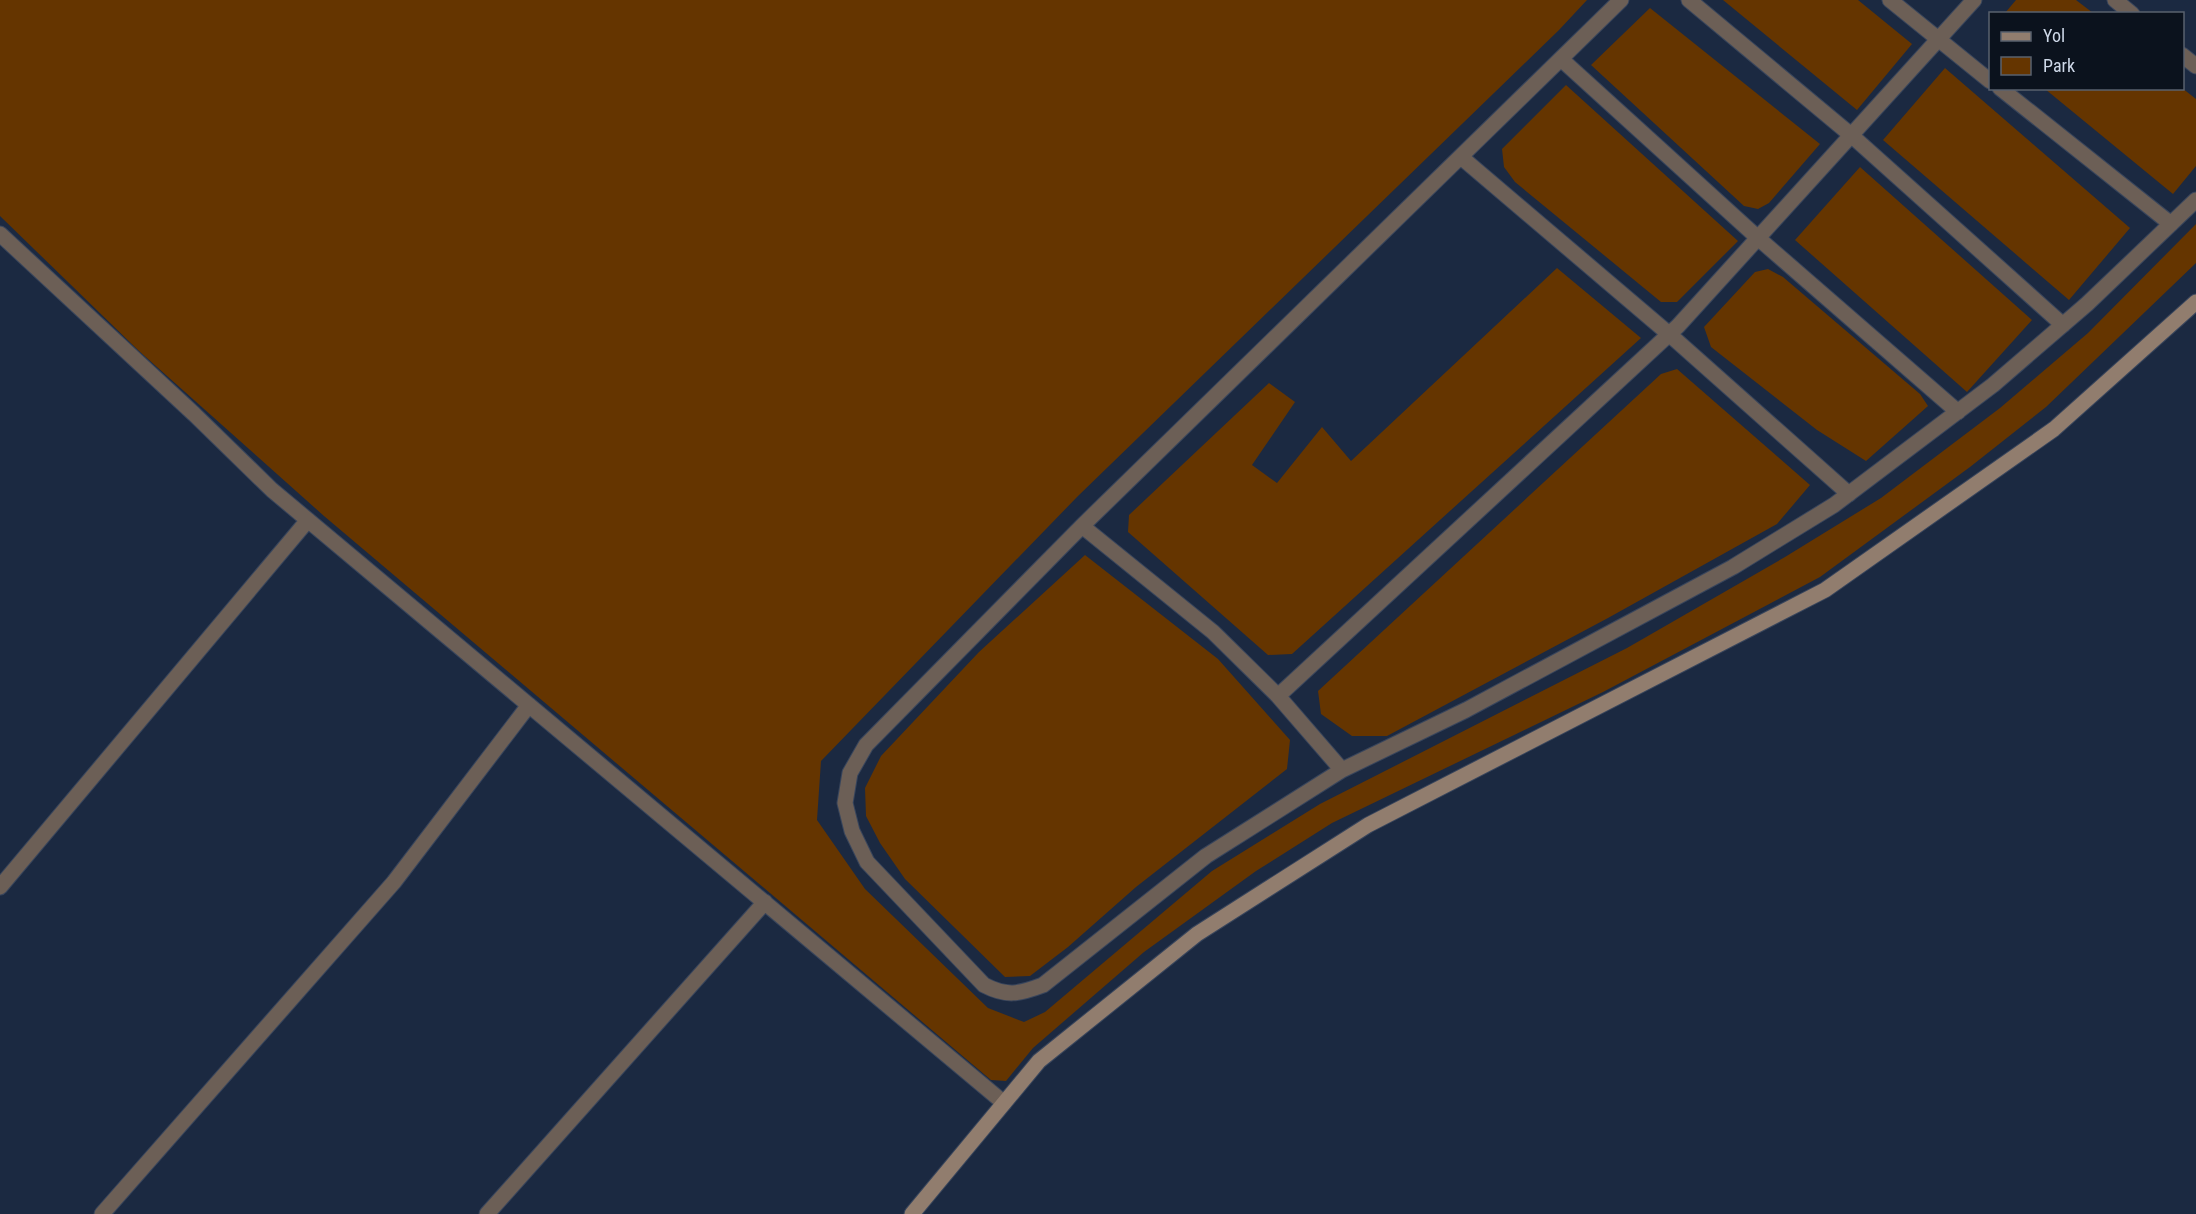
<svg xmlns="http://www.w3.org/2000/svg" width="2196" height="1214" font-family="'Roboto Condensed',sans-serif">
<rect width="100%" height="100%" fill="#1b2941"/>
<!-- green -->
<path fill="#653500" d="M0 0H1587L1559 30 1078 496 821 761 817 820 865 889 988 1008 1024 1022 1045 1012 1212 871 1320 804 1627 648 1785 557 1881 498 2000 408 2088 333 2196 224V263L2046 407 1970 467 1820 577 1603 692 1332 823 1256 871 1144 952 1033 1048 1006 1081 991 1080 324 516 139 351 0 216Z
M1723 0H1858L1912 44 1857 110Z
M2016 0H2076L2093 13H2005Z
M1650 8 1820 144 1769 203 1758 209 1744 206 1591 65Z
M1945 68 2130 228 2069 300 1883 140Z
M1566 85 1738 241 1677 302H1661L1515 182 1504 167 1502 149Z
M2182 88 2196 99V166L2173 194 2045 89Z
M1860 167 2032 320 1967 392 1795 240Z
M1557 268 1641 338 1292 654 1268 655 1128 532 1129 515 1269 383 1295 402 1252 465 1277 483 1322 427 1351 461Z
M1768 269 1783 277 1920 394 1928 406 1866 461 1817 430 1711 347 1704 327 1755 272Z
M1677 369 1810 485 1777 524 1608 618 1387 736H1352L1321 714 1318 691 1661 374Z
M1085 555 1218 659 1290 740 1287 769 1136 887 1068 947 1030 976 1005 977 905 879 880 843 866 816 865 788 881 756 979 652Z"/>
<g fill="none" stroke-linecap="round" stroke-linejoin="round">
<!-- street casing -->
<g stroke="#38455c" stroke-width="17">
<path id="street" d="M1621 0 1082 526 866 745 850 773 845 803 852 831 867 862 984 985C1007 997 1019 994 1043 985L1206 856 1342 770 1466 710 1733 567 1834 505 1993 385 2087 304 2196 200
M1689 0 1851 135 2063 325
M1890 0 1990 81
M2115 0 2132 14
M2182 55 2196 66
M1561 59 1758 238 1958 412
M2000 88 2171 224
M1461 157 1669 334 1849 494
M0 234 194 414 272 490 1004 1103
M1082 526 1213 632 1278 696 1342 770
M1278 696 1678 326 1974 0
M0 887 308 520
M102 1214 394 882 529 705
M487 1214 765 902"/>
</g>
<!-- secondary casing -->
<g stroke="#38455c" stroke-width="17">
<path id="secondary" d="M912 1214 1039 1061 1197 934 1368 825 1825 590 2054 429 2196 302"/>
</g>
<!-- street -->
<use href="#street" stroke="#6c5f56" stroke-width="15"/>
<!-- secondary -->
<use href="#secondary" stroke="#917d6e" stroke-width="15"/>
</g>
<!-- legend -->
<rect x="1989" y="12" width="195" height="78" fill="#0b121d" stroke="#59616e" stroke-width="1.5"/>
<rect x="2001" y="32" width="30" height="9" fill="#917d6e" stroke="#59616e" stroke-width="1.5"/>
<text x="2043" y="42" font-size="18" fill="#ced8e8">Yol</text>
<rect x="2001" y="57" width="30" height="18" fill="#653500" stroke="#59616e" stroke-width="1.5"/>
<text x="2043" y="72" font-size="18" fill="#ced8e8">Park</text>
</svg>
